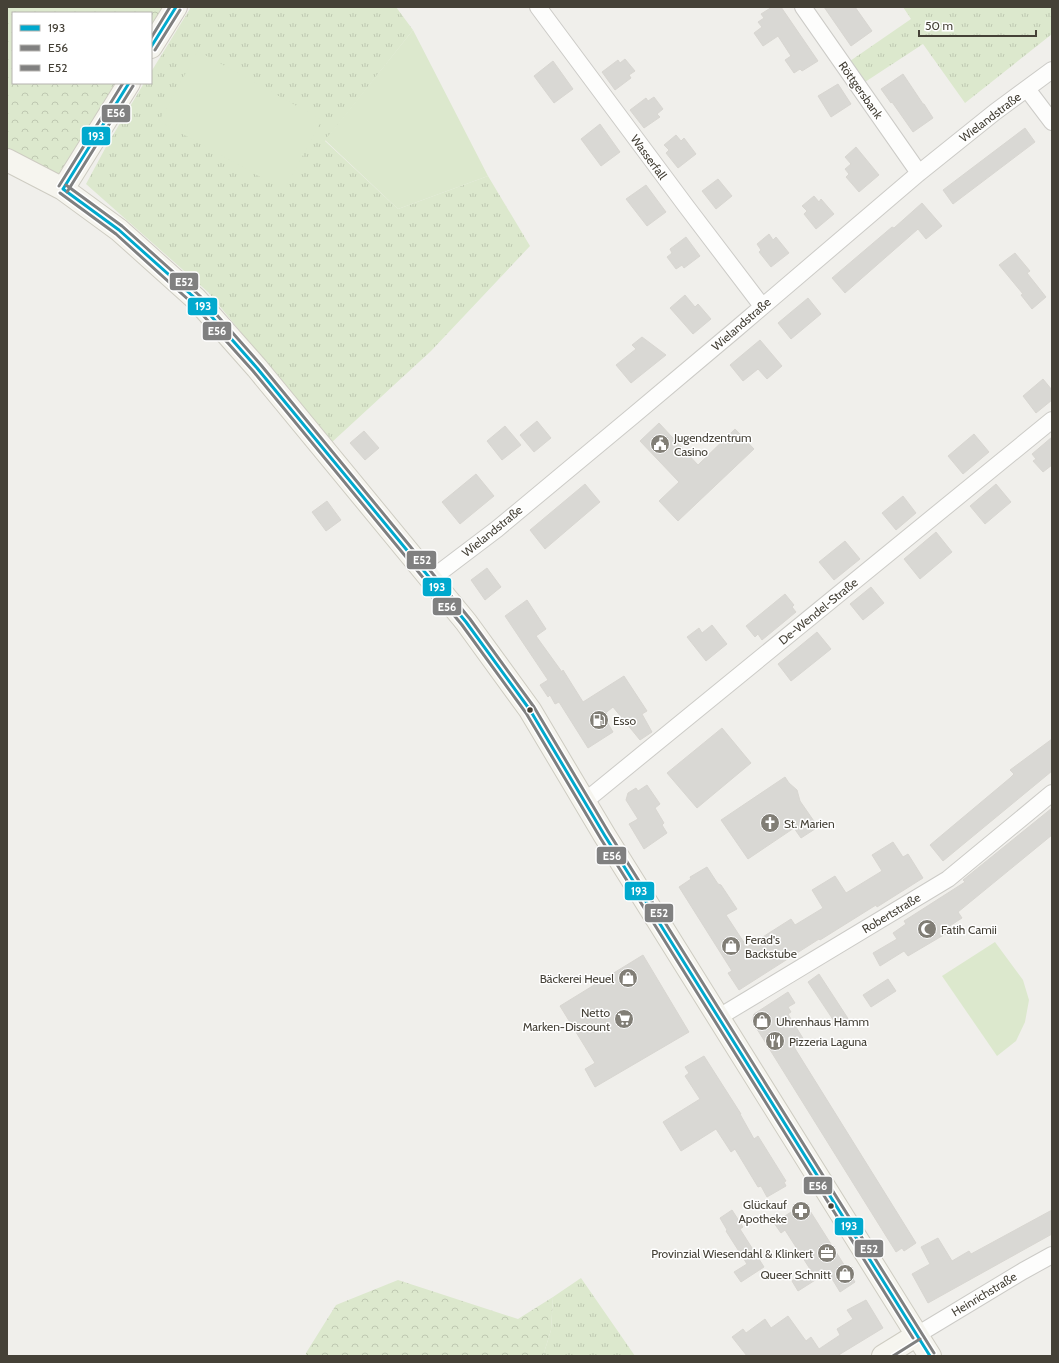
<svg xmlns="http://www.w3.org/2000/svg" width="1059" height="1363" font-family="Cabin,sans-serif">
<defs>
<pattern id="grass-tufts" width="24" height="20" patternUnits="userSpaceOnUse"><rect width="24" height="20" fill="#dce8cd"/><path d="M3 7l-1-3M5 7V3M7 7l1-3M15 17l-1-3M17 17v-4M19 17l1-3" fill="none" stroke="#bec8b1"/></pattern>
<pattern id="forest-crowns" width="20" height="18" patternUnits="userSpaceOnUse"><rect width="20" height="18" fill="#dce8cd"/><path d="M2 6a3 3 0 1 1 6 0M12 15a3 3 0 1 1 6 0" fill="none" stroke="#bec8b1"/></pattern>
</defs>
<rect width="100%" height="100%" fill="#f0efeb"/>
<!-- grass -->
<path fill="url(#grass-tufts)" d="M191 7H396L413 30 325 141 398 209 488 176 530 246 431 351 331 443 209 293 86 184 107 145 144 83H151V72Z
M903 7H1052V34L965 103 923 44 865 82 850 61 911 19Z
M581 1278 635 1356H543L551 1330 553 1297Z"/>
<!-- forest -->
<path fill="url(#forest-crowns)" d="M7 7H164L151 28V13H13V83H118L59 182 7 152Z
M398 1280 518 1319 553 1297 551 1330 543 1356H306V1353L336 1305Z"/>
<!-- park -->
<path fill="#dce8cd" d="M413 30 488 176 398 209 325 140Z
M198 51 322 120 284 190 159 121Z
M995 942 1023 980 1029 1000 1025 1022 1016 1041 997 1056 942 976Z"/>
<!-- building -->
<path fill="#d9d8d4" stroke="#d8d6d1" d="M772 7H781L818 61 802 71 800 69 794 73 785 60 791 56 778 36 763 46 754 33 762 27 758 22 764 18 761 14Z
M824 7H855L872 31 851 46Z
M625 59 635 71 629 75 631 78 615 90 602 72 618 60 620 63Z
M553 61 573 89 554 103 534 76Z
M903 74 923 104H924L933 118 913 132 892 102 891 103 881 89Z
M838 84 851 104 831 117 818 96Z
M654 97 663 109 657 114 660 117 644 128 630 110 646 98 648 101Z
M600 124 620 152 601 166 581 139Z
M1025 128 1035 142 953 204 943 190Z
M676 135 681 141 684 138 696 154 678 168 666 153 669 150 664 145Z
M856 147 879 175 859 192 846 177 849 174 845 169 851 164 845 157Z
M718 179 732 196 716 209 702 191Z
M646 185 666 212 647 226 626 199Z
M814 196 819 202 821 199 834 214 816 229 804 214 807 211 802 206Z
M922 203 942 226 926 239 918 229 845 293 832 278 892 227 894 228Z
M769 234 773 240 776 237 789 253 771 267 759 252 761 250 757 244Z
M686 237 700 256 684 268 682 265 676 269 667 257 672 253 670 249Z
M1015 253 1030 271 1027 273 1046 297 1032 309 1021 295 1023 294 999 265Z
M685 295 695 307 698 304 711 319 693 334 670 308Z
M808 298 821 314 791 339 778 323Z
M642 337 666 355 631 383 616 365 636 349 632 345Z
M760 340 782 366 767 379 758 369 743 381 730 365Z
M1043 379 1052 390V400L1036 413 1023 396Z
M537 421 551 438 534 452 520 435Z
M659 423 698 465 735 429 754 449 678 521 659 501 679 482 640 441Z
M505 426 521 445 502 460 487 441Z
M364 431 379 448 365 460 350 443Z
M974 434 989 452 963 474 948 456Z
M1052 437V465L1043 472 1033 461 1036 459 1032 454Z
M476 474 494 496 460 524 442 502Z
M585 484 600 502 545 549 530 530Z
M996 484 1011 502 985 524 970 506Z
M903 496 916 513 896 530 882 513Z
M327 501 341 520 326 531 312 512Z
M936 532 952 552 920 579 904 559Z
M845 541 860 559 834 580 819 562Z
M487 568 501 587 485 600 471 580Z
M871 587 884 603 863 620 850 604Z
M785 594 794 605 792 607 796 612 762 640 758 634 755 637 746 626Z
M527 600 546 629 536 636 562 672 563 670 583 702 624 676 647 711 642 714 652 732 640 740 613 707 603 715 613 732 588 748 559 702 555 704 550 695 548 697 540 685 548 680 505 616Z
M712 625 727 644 706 661 687 637 699 628 702 633Z
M817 632 831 649 791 681 778 664Z
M722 728 751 763 697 808 667 773Z
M1052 739V771L943 861 930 845 1010 778 1014 774 1010 770Z
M785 777 789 783 797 790 800 801 818 827 801 838 794 828 748 859 721 820Z
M647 785 660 804 655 808 664 823 662 825 667 833 644 849 629 824 638 819 626 800 628 793 636 788 638 791Z
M1052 808V835L958 912 962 918 945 929 947 933 908 956 904 951 880 966 873 953 897 939 893 933 906 924 904 921 965 882 963 880Z
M893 842 903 857 908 854 923 878 877 907 876 905 820 940 819 939 739 990 728 973 732 971 679 887 691 879 690 877 707 867 718 884 721 885 737 909 726 915 747 947 791 919 795 925 823 908 812 890 835 876 846 893 882 871 872 855Z
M643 955 689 1032 595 1087 585 1069 595 1063 560 1006Z
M819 974 849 1020 838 1027 808 982Z
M888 979 896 991 871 1007 863 995Z
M788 992 795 1003 788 1007 791 1012 788 1014 804 1040 794 1047 916 1243 904 1251 902 1248 896 1252 752 1021 754 1014Z
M704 1056 741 1114H740L754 1139 758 1136 786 1181 784 1182 786 1186 767 1197 761 1186 758 1187 735 1149 731 1152 716 1129 681 1151 663 1122 700 1099 685 1076 689 1073 685 1067Z
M805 1203 855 1282 840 1292 828 1272 798 1291 792 1281 810 1269 785 1230 781 1233 774 1223Z
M732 1210 743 1227 740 1229 764 1267 741 1282 734 1272 747 1264 726 1231 727 1230 720 1218Z
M1052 1210V1234L928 1303 912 1274 930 1264 921 1247 938 1238 952 1261 969 1251 971 1254Z
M866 1300 883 1328 837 1356H747L732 1337 743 1329 746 1333 765 1319 771 1328 788 1316 806 1341 811 1337 819 1349 840 1335 837 1329 853 1319 847 1310Z"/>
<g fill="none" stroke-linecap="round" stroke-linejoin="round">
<!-- street casing -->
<g stroke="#cccbc7" stroke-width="18">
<path id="street" d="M538 7 686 206 762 306
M803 7 919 173
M1027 89 1052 122
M431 579 497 529 634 415 735 330 919 173 995 112 1052 70
M584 802 1052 420
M719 1017 948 879 1052 793
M917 1335 1023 1271 1052 1255"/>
</g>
<!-- secondary casing -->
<g stroke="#ceccc2" stroke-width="24">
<path id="secondary" d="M151 47 176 7
M7 160 63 189 119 230 196 299 257 368 466 622 530 710 605 836 930 1356
M63 189 129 83
M883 1356 917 1335"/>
</g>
<!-- street -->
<use href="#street" stroke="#fdfdfc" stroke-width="16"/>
<!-- secondary -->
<use href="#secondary" stroke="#f6f5ef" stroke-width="22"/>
<!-- bus-1 casing -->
<g stroke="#fff" stroke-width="6">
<path id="bus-1" d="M151 47 176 7
M63 189 119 230 196 299 257 368 466 622 530 710 605 836 930 1356
M63 189 129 83"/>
</g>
<!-- bus-2 casing -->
<g stroke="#fff" stroke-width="6">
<path id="bus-2" d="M155 50 180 10
M67 192 133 86
M60 193 116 234 192 303 253 371 462 625 526 713 601 839 913 1338
M893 1356 920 1339"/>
</g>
<!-- bus-3 casing -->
<g stroke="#fff" stroke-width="6">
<path id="bus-3" d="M151 38 170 7
M66 185 122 226 200 296 261 365 470 619 534 707 609 833 934 1353
M59 186 123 83"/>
</g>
<!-- bus-1 -->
<use href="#bus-1" stroke="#00a9ce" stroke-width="3"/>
<!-- bus-2 -->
<use href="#bus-2" stroke="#808080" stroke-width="3"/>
<!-- bus-3 -->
<use href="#bus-3" stroke="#808080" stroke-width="3"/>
</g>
<!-- icons -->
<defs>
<g id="civic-disc" transform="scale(1)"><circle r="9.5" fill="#817e76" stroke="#fff"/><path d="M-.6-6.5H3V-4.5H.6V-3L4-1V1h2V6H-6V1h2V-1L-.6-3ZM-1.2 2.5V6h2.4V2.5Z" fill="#fff"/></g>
<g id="fuel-disc" transform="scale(1)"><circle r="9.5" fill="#817e76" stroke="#fff"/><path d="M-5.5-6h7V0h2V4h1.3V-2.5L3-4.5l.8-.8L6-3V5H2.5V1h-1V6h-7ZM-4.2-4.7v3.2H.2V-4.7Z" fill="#fff"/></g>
<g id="church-disc" transform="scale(1)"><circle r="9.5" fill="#817e76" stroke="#fff"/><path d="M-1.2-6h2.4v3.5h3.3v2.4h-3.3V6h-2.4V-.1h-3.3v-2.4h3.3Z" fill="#fff"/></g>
<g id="mosque-disc" transform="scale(1)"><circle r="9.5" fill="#817e76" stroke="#fff"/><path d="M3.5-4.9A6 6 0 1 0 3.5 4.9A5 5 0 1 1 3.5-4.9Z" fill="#fff"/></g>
<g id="shop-disc" transform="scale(1)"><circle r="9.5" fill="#817e76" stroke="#fff"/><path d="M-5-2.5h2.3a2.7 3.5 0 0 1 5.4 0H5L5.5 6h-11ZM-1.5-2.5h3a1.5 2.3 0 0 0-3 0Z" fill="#fff"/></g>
<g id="supermarket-disc" transform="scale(1)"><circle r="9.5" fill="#817e76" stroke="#fff"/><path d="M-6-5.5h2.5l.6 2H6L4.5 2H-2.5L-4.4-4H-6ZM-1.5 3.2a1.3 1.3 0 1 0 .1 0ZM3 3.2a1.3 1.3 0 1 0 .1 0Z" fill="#fff"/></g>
<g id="restaurant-disc" transform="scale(1)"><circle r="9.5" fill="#817e76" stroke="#fff"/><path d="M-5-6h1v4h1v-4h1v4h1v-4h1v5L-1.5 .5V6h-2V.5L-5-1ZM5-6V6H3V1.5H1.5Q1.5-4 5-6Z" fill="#fff"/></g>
<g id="pharmacy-disc" transform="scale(1)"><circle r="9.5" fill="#817e76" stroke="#fff"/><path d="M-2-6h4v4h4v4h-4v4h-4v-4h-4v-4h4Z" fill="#fff"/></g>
<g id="office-disc" transform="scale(1)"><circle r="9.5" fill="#817e76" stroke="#fff"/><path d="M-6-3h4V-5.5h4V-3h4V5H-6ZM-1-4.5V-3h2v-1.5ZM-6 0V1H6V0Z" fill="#fff"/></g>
</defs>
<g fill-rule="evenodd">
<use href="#civic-disc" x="660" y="444"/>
<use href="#fuel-disc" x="599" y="720"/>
<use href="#church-disc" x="770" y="823"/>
<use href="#mosque-disc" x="927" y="929"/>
<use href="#shop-disc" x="731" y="946"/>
<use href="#shop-disc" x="628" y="978"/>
<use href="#supermarket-disc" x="624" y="1019"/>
<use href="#shop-disc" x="762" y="1021"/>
<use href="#restaurant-disc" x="775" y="1041"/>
<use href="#pharmacy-disc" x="801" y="1211"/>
<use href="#office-disc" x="827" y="1253"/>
<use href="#shop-disc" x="845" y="1274"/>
</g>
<!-- markers -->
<g fill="#454137" stroke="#fff" stroke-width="1.5">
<circle cx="530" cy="710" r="3.5"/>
<circle cx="831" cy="1206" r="3.5"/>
</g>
<g text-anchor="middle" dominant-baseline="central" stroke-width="3" stroke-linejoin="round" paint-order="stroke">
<!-- street labels -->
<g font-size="12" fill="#454137" stroke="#fff">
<text transform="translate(861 90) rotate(55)">Röttgersbank</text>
<text transform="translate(990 117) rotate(-37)">Wielandstraße</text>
<text transform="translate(649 157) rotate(54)">Wasserfall</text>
<text transform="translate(741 324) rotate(-41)">Wielandstraße</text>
<text transform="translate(492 531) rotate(-39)">Wielandstraße</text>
<text transform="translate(818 611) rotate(-39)">De-Wendel-Straße</text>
<text transform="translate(891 913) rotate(-31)">Robertstraße</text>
<text transform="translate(984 1294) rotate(-31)">Heinrichstraße</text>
</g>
<!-- poi labels -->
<g font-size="12" fill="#454137" stroke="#fff" text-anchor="start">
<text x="674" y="437">Jugendzentrum<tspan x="674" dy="14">Casino</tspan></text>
<text x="613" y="720">Esso</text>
<text x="784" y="823">St. Marien</text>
<text x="941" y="929">Fatih Camii</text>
<text x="745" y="939">Ferad's<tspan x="745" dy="14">Backstube</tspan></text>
<text x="614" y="978" text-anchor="end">Bäckerei Heuel</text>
<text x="610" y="1012" text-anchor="end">Netto<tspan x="610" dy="14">Marken-Discount</tspan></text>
<text x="776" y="1021">Uhrenhaus Hamm</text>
<text x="789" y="1041">Pizzeria Laguna</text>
<text x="787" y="1204" text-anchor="end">Glückauf<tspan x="787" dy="14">Apotheke</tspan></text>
<text x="813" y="1253" text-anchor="end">Provinzial Wiesendahl &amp; Klinkert</text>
<text x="831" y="1274" text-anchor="end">Queer Schnitt</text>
</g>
</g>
<g stroke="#fff" stroke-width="1.5">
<rect x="101" y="104" width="30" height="19" rx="4" fill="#808080"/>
<rect x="81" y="126" width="30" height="20" rx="4" fill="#00a9ce"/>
<rect x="169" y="272" width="30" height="19" rx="4" fill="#808080"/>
<rect x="187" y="297" width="31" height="19" rx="4" fill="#00a9ce"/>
<rect x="202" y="321" width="30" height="20" rx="4" fill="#808080"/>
<rect x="406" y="550" width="31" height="20" rx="4" fill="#808080"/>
<rect x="422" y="577" width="30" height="20" rx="4" fill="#00a9ce"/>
<rect x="432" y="597" width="30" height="19" rx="4" fill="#808080"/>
<rect x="596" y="846" width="31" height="19" rx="4" fill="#808080"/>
<rect x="624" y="881" width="31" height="20" rx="4" fill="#00a9ce"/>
<rect x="644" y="903" width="30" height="20" rx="4" fill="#808080"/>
<rect x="803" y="1176" width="30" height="19" rx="4" fill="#808080"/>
<rect x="834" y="1217" width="30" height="19" rx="4" fill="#00a9ce"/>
<rect x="854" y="1239" width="30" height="19" rx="4" fill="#808080"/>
</g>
<g font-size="11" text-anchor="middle" font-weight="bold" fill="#fff">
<text x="116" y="117">E56</text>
<text x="96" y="140">193</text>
<text x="184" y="286">E52</text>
<text x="203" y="310">193</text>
<text x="217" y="335">E56</text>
<text x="422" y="564">E52</text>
<text x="437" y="591">193</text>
<text x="447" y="611">E56</text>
<text x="612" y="860">E56</text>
<text x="639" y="895">193</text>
<text x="659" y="917">E52</text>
<text x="818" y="1190">E56</text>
<text x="849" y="1230">193</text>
<text x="869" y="1253">E52</text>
</g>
<!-- border -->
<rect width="1059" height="1363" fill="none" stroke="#454137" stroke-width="16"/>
<!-- legend -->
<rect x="12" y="12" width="140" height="72" fill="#ffffff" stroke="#b5b3af"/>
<rect x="20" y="25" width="20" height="6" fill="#00a9ce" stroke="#b5b3af"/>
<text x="48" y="32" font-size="12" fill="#454137">193</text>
<rect x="20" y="45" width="20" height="6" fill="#808080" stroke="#b5b3af"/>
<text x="48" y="52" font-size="12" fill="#454137">E56</text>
<rect x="20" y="65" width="20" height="6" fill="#808080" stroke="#b5b3af"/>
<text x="48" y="72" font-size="12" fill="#454137">E52</text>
<!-- scale -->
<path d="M919 30v6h117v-6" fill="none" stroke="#454137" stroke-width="2"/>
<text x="925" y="30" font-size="12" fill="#454137" stroke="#ffffff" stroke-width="3" paint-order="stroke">50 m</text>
</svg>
